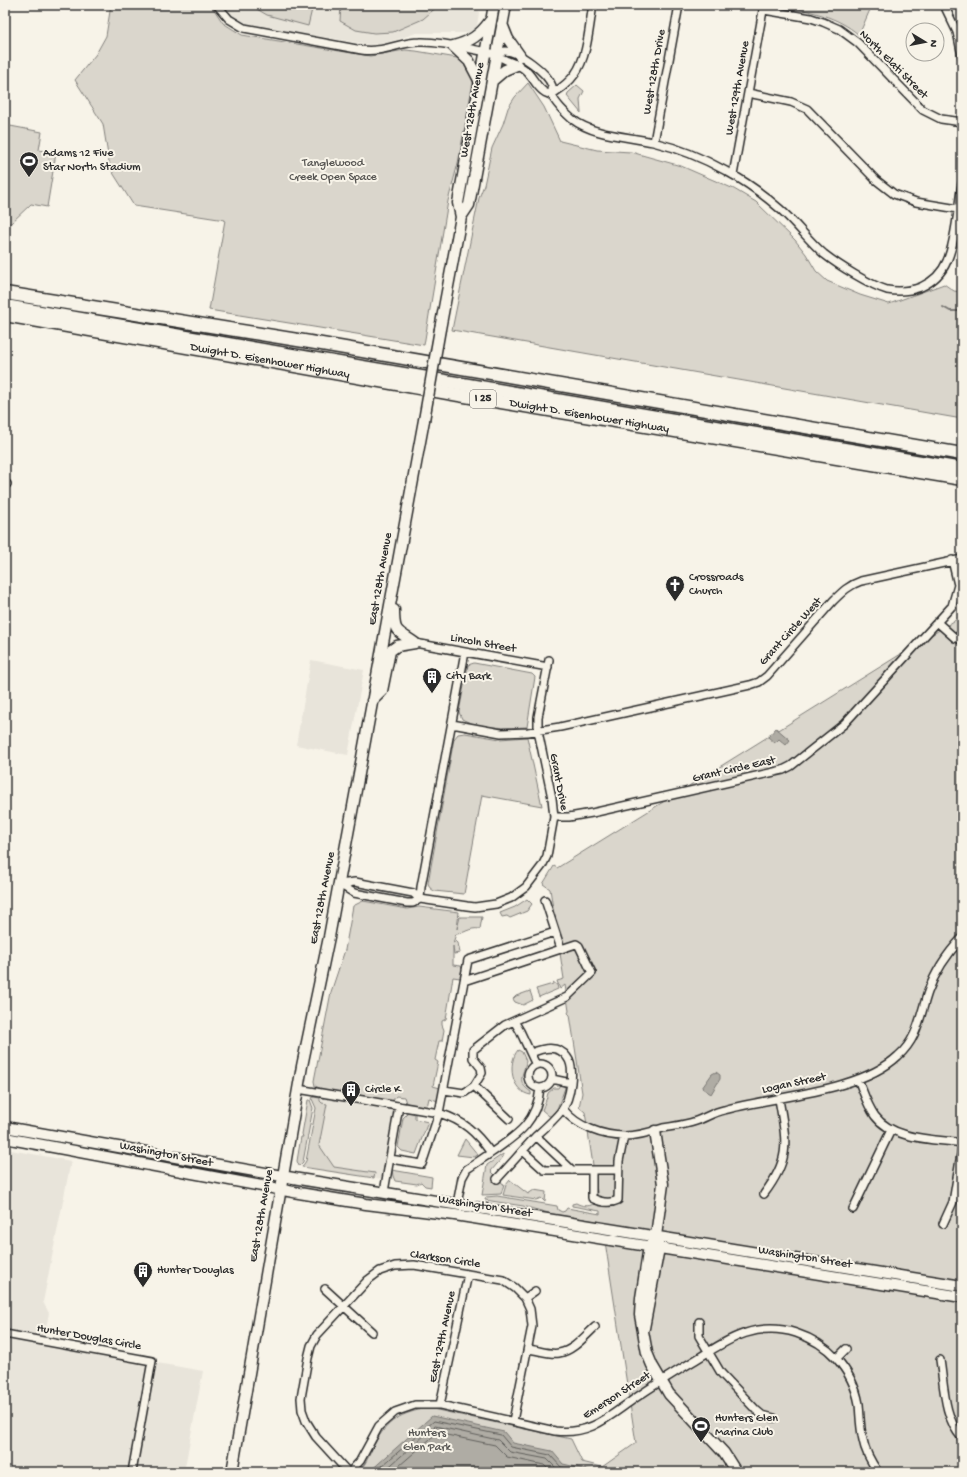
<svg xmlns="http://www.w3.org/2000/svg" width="967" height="1477" font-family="'Gochi Hand',sans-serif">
<rect width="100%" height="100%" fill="#f7f3e8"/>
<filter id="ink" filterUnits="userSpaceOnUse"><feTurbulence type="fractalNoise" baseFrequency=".025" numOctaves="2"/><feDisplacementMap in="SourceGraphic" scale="8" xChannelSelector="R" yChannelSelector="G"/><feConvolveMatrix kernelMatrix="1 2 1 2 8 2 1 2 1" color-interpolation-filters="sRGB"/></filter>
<g filter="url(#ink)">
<!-- built -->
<path fill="#e8e4da" d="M224 5H480L477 26 474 30 469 33H416L387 43 370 45 244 24 229 14Z
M311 660 364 670 348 755 296 745Z
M321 1098 402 1111 390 1180 324 1171 311 1154Z
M5 1149 71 1161 43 1302 49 1313 43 1343 203 1371 184 1472H5Z"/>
<!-- green -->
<path fill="#dad6cc" stroke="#82807c" d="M111 5H211L223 23 242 35 370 56 405 50 416 51 457 58 466 63 465 67 471 69 473 82 458 163 448 201 424 345 209 310 225 220 134 206 110 168 103 124 75 80 96 54 106 36Z
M250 5H313L308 26 267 15Z
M341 5H439L423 19 393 32 374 33 356 30 340 21Z
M774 5H872L859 35C837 16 810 11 783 6L780 8Z
M528 83 544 107 560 141 597 150 631 152 681 166 734 189 756 202 795 240 806 254 816 271 827 281 860 295 889 304 944 284 954 291 962 292V419L452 330 479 198 484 185 492 148 503 124 508 108 515 97Z
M577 85 584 91 580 99 581 113 567 96 568 93Z
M5 125 42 132 39 150 56 153 47 207 31 204 11 223 5 224Z
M962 616V1472H358C366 1465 369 1455 374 1445 387 1420 401 1413 428 1408L571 1439 582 1462 602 1467 636 1443 602 1222 552 1214 523 1206 485 1200 486 1197 497 1196 557 1206 558 1210 562 1212 565 1211 567 1208 600 1214V1211L572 1206V1204L576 1203C581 1206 589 1207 593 1204L599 1205 585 1112 579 1107 582 1093 570 1015 568 1013 569 1011 565 985 560 989 557 981 564 979 550 889 543 884 554 866 557 868Z
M474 663 532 674 535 677 527 727C508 728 478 729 462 719L459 712 468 665Z
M465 733 500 739 527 737 542 806 482 795 464 894 434 891 430 888 428 883 454 739 458 734Z
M527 899 532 904 527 911 510 918 507 916 502 917 500 913 515 907Z
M363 901 407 909 419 907 459 912 457 929 460 917H482L480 929C469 927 464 934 456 934L453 943 456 941 458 943 460 953 454 954 453 946V965L461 966 462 969 460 978 453 977 446 1019 442 1021V1025L444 1030 442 1041H439L435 1060 438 1062 433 1086 440 1088 438 1101 429 1098 427 1107 406 1103 404 1097 396 1096 392 1101 322 1089 315 1086 314 1081 331 992 345 950 353 906Z
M553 982 557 985 558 989 539 997 536 989 553 984Z
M530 991 533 1000 523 1005 515 1002 513 999 516 996Z
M518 1050 522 1052 526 1061C524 1075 515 1081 531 1092V1095C511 1092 507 1063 518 1050Z
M560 1085 564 1086 565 1088 557 1109 551 1116H549L542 1110C544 1104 547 1099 548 1093L554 1088H558Z
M313 1097 320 1098V1101L322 1103 327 1104 319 1145 334 1167 375 1173 374 1178 302 1167 306 1161 316 1108 312 1099Z
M308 1100H310L313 1108 303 1162 299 1166 297 1161 301 1137H303L302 1134Z
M407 1112 415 1113V1119L428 1122 416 1154 402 1151 398 1147 403 1118 406 1115Z
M465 1139 478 1155 474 1157 457 1155Z
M503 1154V1157L491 1171 495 1175 494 1177 499 1182 500 1180 502 1183 504 1184 501 1194 482 1195 487 1165Z
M392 1170 432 1177 431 1187 425 1186 421 1182 417 1184 395 1181 393 1176Z
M510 1180 528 1194 534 1190 546 1192 545 1202 541 1198 536 1200 503 1195 506 1185Z"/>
<!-- water -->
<path fill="#afaca4" stroke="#7a7874" d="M776 728 790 740 786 745 779 739 775 743 768 737Z
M716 1072 720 1075V1079L711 1094 702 1088 712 1074Z
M432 1416 504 1432 513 1443 552 1451 563 1464 598 1472H369Z"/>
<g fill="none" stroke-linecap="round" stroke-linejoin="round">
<!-- shore -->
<path stroke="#605f5b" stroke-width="1" d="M375 1472 434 1421 501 1435 511 1447 550 1455 561 1467 581 1472
M383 1472 435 1426 498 1440 510 1452 547 1459 560 1472
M392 1472 437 1433 495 1445 507 1457 544 1465 551 1472"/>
<!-- stream -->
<path stroke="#7a7874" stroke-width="2" d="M943 307 950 311H962"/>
<!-- street casing -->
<g stroke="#2b2b2b" stroke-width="10">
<path id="street" d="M217 5 229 19 244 28 362 50C382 53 400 42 420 42 442 41 474 50 496 54 499 53 503 51 505 51 519 51 548 73 552 86 553 88 551 92 552 95 554 102 566 114 572 119 594 136 627 136 653 142 678 148 703 158 726 171 745 181 763 194 780 209 796 223 808 240 824 254 838 265 870 285 887 290 898 292 910 291 921 287 932 282 942 273 947 261 956 241 958 206 962 184
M944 5 957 32 962 56
M764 10 811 18 823 22 839 29 858 43 923 110 941 119 962 122
M496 54C505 62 515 62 524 69 532 75 535 85 543 91 545 93 549 94 551 95
M748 93 791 102 807 109 876 180 894 194 916 202 958 209
M551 95C560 89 569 83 575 74 588 56 589 26 593 5
M654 142 679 5
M733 175 764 5
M5 485 7 484
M937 622 955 638 962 640
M415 643 548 667
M452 724 501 733 528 732 560 727 750 685 759 682 767 676 833 601C842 592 849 585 861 581L962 559
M554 817H569L592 813 783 770 791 766 844 724 952 606 958 585 952 560
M339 884 354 893 407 903H413L420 899 467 906 475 907 496 904 511 898 526 887 542 866 547 856 554 817 552 798 538 731V717L549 660
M339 884 355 882 413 893 420 899
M420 899 421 887 465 652
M545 900 561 949
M514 1021 520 1031 536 1065
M528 1076a12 12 0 1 1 24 0a12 12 0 1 1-24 0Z
M552 1079 571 1083
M858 1079C863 1091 867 1105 875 1116 893 1140 934 1139 962 1143
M474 1086 509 1119
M298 1089 439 1113C464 1121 476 1132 491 1153
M444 1090 464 1093 474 1086 482 1073 481 1068 473 1058V1050L505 1025 567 997 592 973 579 946 576 944 464 981
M563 1109C577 1127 603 1136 625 1136 638 1136 651 1132 663 1128 674 1126 685 1125 696 1121 705 1118 714 1112 724 1110 774 1096 860 1092 898 1056 918 1039 920 1015 928 992 935 972 947 954 962 938
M536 1136 572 1170
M523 1151 544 1170H618
M390 1159 422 1164 439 1113 468 960 555 932
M592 1170V1198C600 1202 610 1204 618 1200L619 1161 624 1136
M497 1179C510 1165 523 1150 536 1136 545 1128 555 1119 562 1110 570 1099 576 1068 567 1057 558 1044 543 1048 531 1053
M384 1192 399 1106
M764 1194C792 1157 786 1141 779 1099
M457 1204 462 1178 467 1169C475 1164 483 1158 491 1153 517 1135 537 1123 540 1088
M853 1209 891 1130
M943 1224 953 1202 962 1148
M325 1289 372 1332
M525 1298 535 1291
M699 1322V1336L721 1373 756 1410 762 1415 774 1418
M5 1334 152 1361 132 1472
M528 1349C538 1350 550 1355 559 1353 573 1351 585 1336 595 1327
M837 1358 846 1349
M940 1360C944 1385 944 1419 962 1438
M440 1405 468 1274
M348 1472 316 1437 306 1421 302 1410 301 1398 308 1358 311 1346 317 1335 368 1280 380 1271 395 1266 414 1265 503 1280 515 1288 525 1298 530 1309 532 1326 513 1421
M350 1472 360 1461 379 1426 395 1412 415 1405H440L555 1431C590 1435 607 1418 634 1399 653 1386 672 1374 692 1362 726 1341 754 1320 796 1333 811 1338 825 1346 836 1358 847 1370 856 1387 859 1404 860 1415 860 1428 863 1440 865 1451 871 1462 878 1472"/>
</g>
<!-- secondary casing -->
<g stroke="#2b2b2b" stroke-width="13">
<path id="secondary" d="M502 24 508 39 520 56
M453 46C470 42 480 35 490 21
M453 46 469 61 480 82
M492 81 505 70 517 65
M461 217 458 203 494 5
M440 329 461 217 469 205 506 5
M394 610C394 634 397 630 415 643
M372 701 382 691 390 651 397 646 415 643
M5 1127 299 1179 962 1286
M5 1138 299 1193 366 1204 455 1215 962 1297
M653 1241 649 1246 641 1298 640 1315 647 1353 652 1365 669 1394 724 1453 736 1472
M644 1328 659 1248 656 1236 663 1184 655 1131
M232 1472 302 1066 329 937 424 420"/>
</g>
<!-- highway casing -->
<g stroke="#2b2b2b" stroke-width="15">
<g id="highway">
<path d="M5 293 310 342 962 454"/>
<path d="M5 306 962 469"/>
<path id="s1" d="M5 315 459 395 962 479"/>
</g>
</g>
<!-- street -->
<use href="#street" stroke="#f7f3e8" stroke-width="7"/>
<!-- secondary -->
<use href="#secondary" stroke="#f7f3e8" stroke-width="10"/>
<!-- highway -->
<use href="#highway" stroke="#f7f3e8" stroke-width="12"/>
<!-- secondary-bridge casing -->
<g stroke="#2b2b2b" stroke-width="13" stroke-linecap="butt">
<path id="secondary-bridge" d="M424 420 440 329"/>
</g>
<!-- secondary-bridge -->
<use href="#secondary-bridge" stroke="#f7f3e8" stroke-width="10"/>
</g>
</g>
<!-- icons -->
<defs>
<g id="stadium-pin" transform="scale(1)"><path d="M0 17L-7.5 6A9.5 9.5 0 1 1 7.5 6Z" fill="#2b2b2b" stroke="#f7f3e8"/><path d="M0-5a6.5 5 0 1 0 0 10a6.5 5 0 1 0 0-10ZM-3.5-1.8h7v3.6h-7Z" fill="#fff"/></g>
<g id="church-pin" transform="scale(1)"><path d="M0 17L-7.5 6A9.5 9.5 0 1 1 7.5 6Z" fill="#2b2b2b" stroke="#f7f3e8"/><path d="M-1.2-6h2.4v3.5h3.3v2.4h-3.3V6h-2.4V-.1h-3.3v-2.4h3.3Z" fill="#fff"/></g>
<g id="building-pin" transform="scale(1)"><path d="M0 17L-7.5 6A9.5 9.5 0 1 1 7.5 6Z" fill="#2b2b2b" stroke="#f7f3e8"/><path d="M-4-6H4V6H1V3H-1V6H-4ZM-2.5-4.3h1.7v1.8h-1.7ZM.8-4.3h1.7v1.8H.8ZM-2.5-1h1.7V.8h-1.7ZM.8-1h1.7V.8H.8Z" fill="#fff"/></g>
</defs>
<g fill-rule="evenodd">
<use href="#stadium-pin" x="29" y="161"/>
<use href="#church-pin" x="675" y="585"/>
<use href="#building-pin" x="432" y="677"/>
<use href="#building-pin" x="351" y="1090"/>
<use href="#building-pin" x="143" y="1271"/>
<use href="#stadium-pin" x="701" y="1426"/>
</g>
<g text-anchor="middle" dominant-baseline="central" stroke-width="4" stroke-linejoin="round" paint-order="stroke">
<!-- shield labels -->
<rect fill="#f7f3e8" stroke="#686764" stroke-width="1" x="470" y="390" width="26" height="18" rx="3"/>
<g font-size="11" font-weight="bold" fill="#2b2b2b">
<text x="483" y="399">I 25</text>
</g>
<!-- street labels -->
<g font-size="12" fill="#2b2b2b" stroke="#f7f3e8">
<text transform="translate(893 65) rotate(45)">North Elati Street</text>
<text transform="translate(655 72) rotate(-80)">West 128th Drive</text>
<text transform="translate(738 88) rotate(-80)">West 129th Avenue</text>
<text transform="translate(473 110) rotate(-80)">West 128th Avenue</text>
<text stroke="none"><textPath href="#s1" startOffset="269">Dwight D. Eisenhower Highway</textPath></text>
<text stroke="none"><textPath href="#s1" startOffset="593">Dwight D. Eisenhower Highway</textPath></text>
<text transform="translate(381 579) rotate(-80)">East 128th Avenue</text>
<text transform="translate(791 632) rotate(-48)">Grant Circle West</text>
<text transform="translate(483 644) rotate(10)">Lincoln Street</text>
<text transform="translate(734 770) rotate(-13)">Grant Circle East</text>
<text transform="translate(558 782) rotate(79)">Grant Drive</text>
<text transform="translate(323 898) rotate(-79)">East 128th Avenue</text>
<text transform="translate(794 1084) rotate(-12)">Logan Street</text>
<text transform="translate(166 1155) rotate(11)">Washington Street</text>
<text transform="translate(485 1207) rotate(9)">Washington Street</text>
<text transform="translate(262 1216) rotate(-80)">East 128th Avenue</text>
<text transform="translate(805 1258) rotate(9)">Washington Street</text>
<text transform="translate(445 1260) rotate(8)">Clarkson Circle</text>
<text transform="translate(443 1337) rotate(-78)">East 129th Avenue</text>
<text transform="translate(89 1338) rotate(10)">Hunter Douglas Circle</text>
<text transform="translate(617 1396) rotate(-33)">Emerson Street</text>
</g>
<!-- poi labels -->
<g font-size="12" fill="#2b2b2b" stroke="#f7f3e8" text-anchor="start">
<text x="43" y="154">Adams 12 Five<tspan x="43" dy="14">Star North Stadium</tspan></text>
<text x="689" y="578">Crossroads<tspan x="689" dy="14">Church</tspan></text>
<text x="446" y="677">City Bark</text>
<text x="365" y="1090">Circle K</text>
<text x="157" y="1271">Hunter Douglas</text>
<text x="715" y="1419">Hunters Glen<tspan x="715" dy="14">Marina Club</tspan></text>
</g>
<!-- park labels -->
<g font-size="12" fill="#575653" stroke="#f7f3e8">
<text x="333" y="164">Tanglewood<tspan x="333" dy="14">Creek Open Space</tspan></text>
<text x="427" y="1434">Hunters<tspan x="427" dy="14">Glen Park</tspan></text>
</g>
</g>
<!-- margin -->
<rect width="967" height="1477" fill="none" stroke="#f7f3e8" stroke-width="20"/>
<rect x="10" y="10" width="947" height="1457" fill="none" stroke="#2b2b2b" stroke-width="1.5" filter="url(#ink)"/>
<!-- north arrow -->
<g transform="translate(925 42) rotate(100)"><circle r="19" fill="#f7f3e8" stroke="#a5a39c"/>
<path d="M0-3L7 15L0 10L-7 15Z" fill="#2b2b2b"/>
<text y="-6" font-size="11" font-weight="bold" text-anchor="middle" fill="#2b2b2b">N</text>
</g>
</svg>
